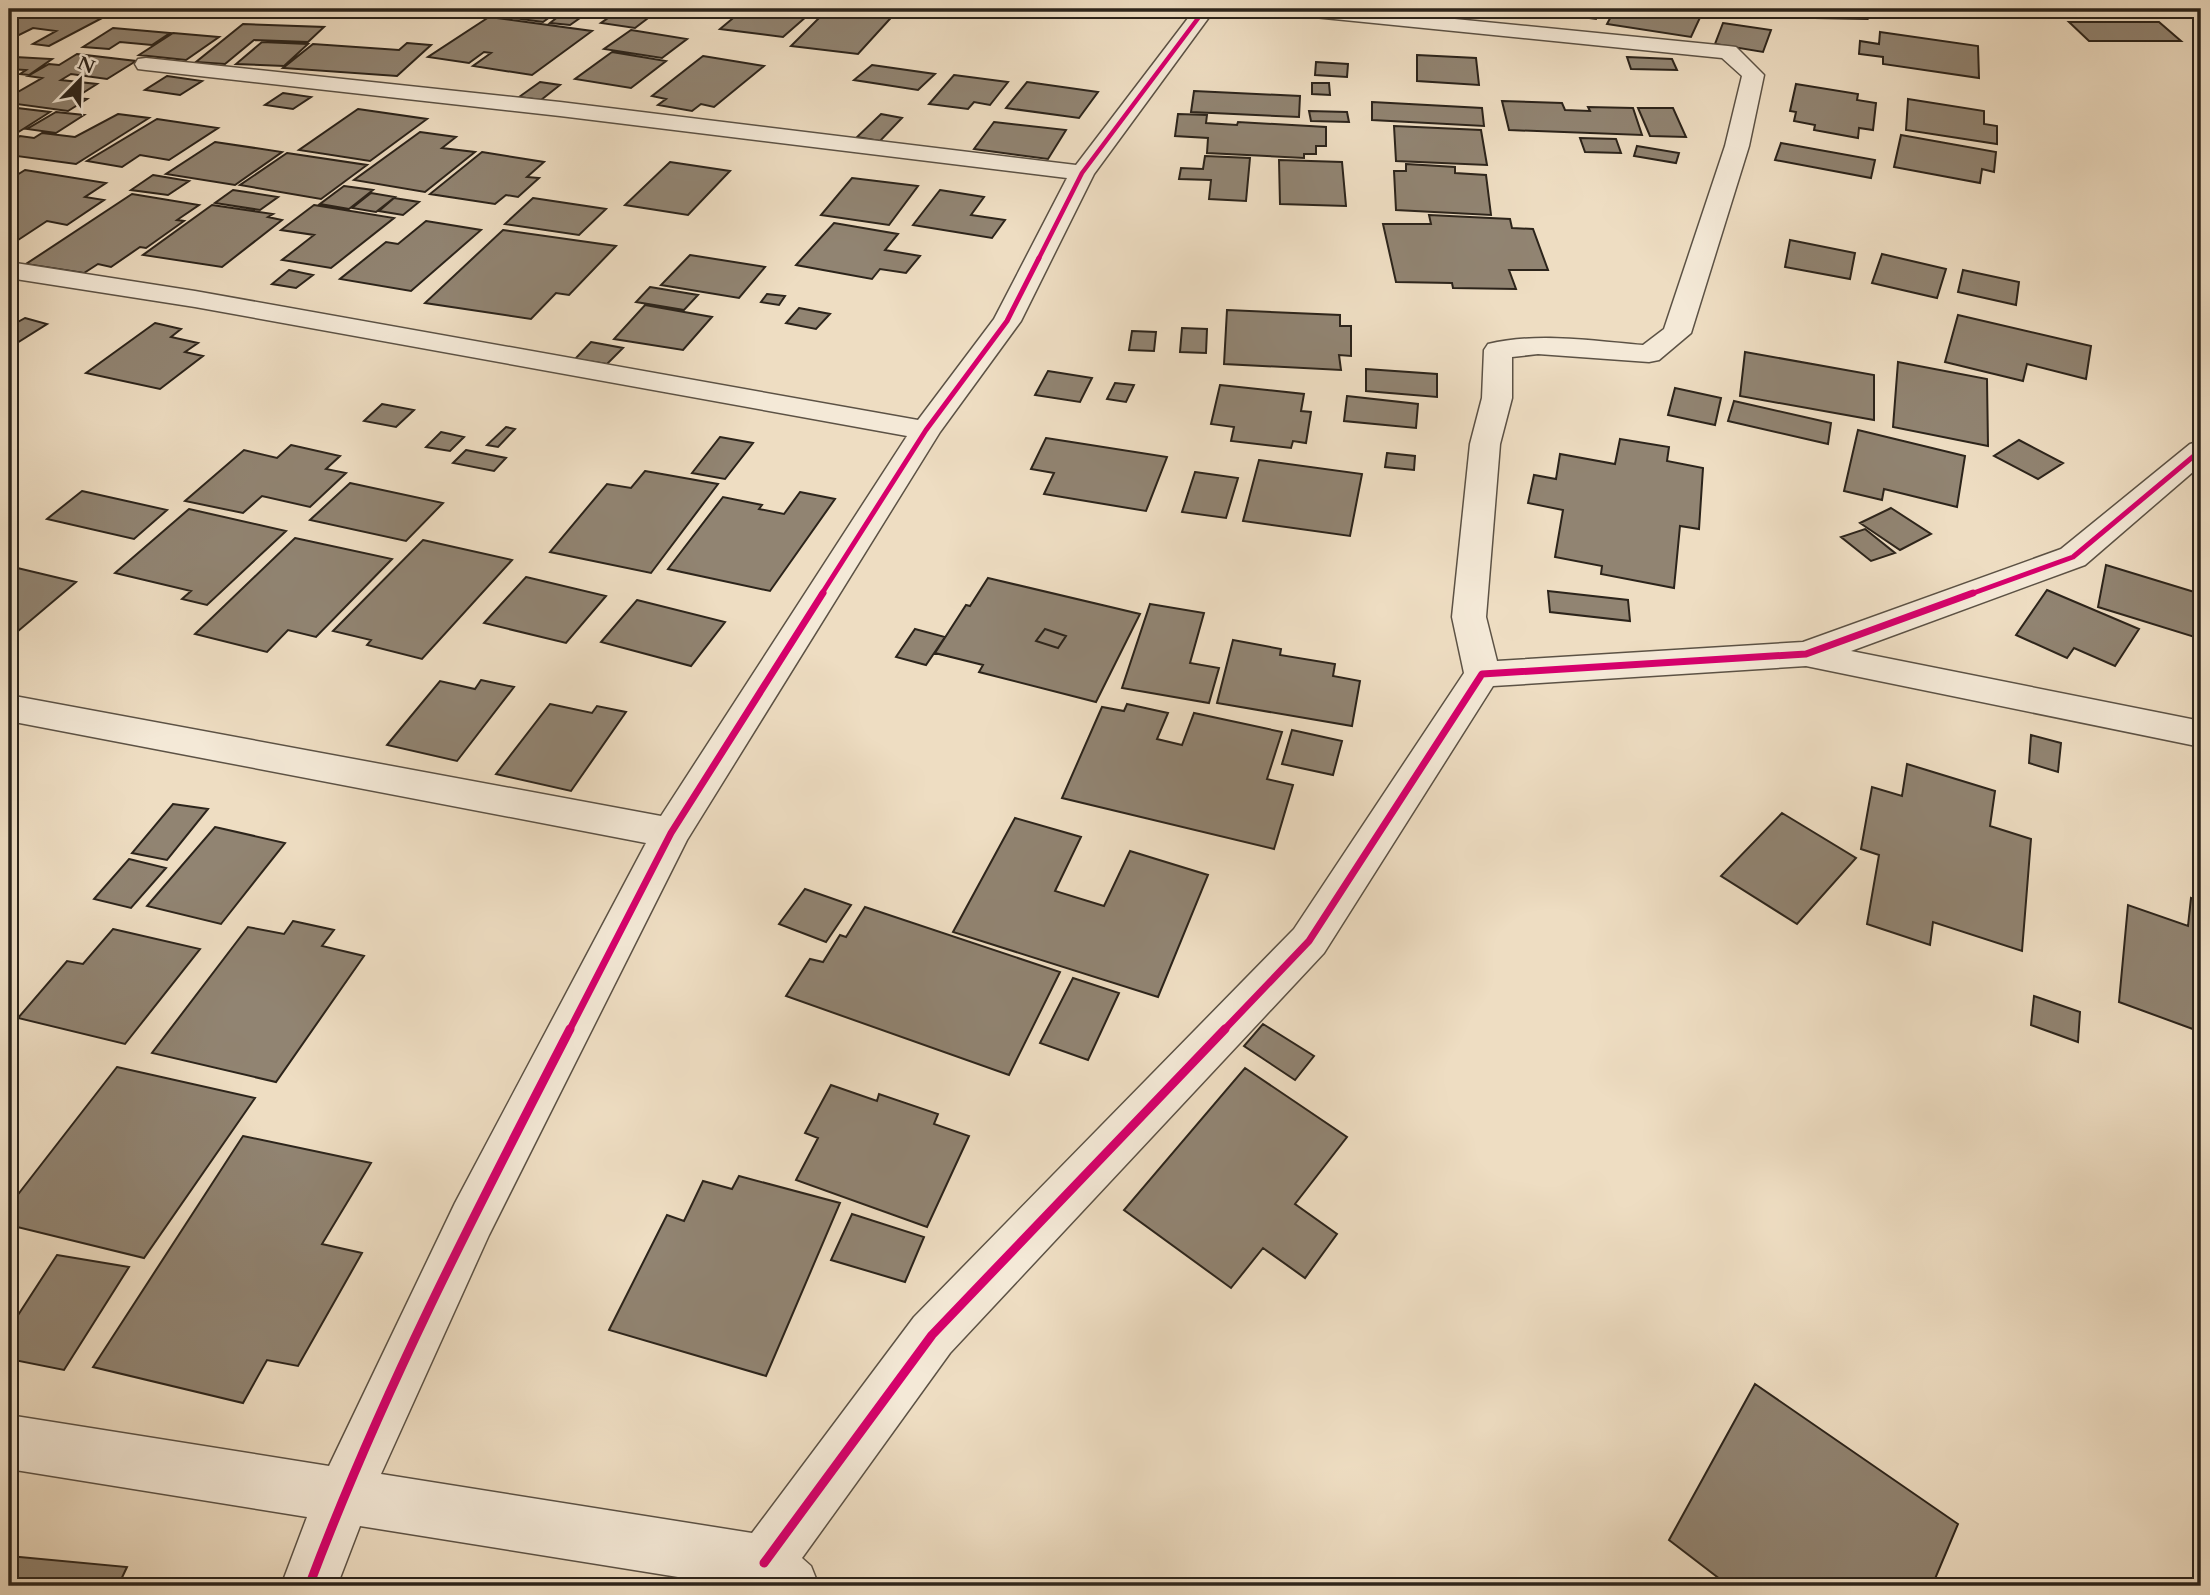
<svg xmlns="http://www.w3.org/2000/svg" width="2210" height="1595" font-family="Cardo,serif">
<rect width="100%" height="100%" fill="#eeddc2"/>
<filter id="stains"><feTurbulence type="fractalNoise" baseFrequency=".00286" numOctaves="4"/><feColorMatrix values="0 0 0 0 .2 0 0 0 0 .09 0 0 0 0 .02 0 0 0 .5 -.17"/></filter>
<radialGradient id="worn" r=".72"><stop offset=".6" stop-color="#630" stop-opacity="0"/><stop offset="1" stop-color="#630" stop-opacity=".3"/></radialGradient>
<!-- building -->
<path fill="#918472" stroke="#2c241b" stroke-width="2" fill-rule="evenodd" d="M13 9H44L104 17 49 46 33 44 56 31 33 28 9 40V11Z
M483 9H561L543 22 477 13Z
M568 9 590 11 570 25 550 23Z
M621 9H660L635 28 601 23Z
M744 9H815L783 37 720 29Z
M828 9H899L858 54 791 46Z
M1521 9H1599L1596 19Z
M1615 9H1704L1691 37 1607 24Z
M1808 9H1860L1867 19 1815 18Z
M489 17 592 31 532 75 473 66 491 53 484 52 469 63 428 57Z
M2069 22H2159L2181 41H2089Z
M1723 23 1771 30 1763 52 1715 44Z
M243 24 324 27 308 42 254 40 225 64 196 62Z
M113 28 170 33 152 45 120 42 109 49 83 47Z
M631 30 687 39 662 58 604 49Z
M1880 32 1978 46 1979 78 1883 64V57L1859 54 1860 41 1879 44Z
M173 33 219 37 186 60 139 55Z
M262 42 308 44 284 66 236 64Z
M407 43 431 45 397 76 283 68 313 44 399 50Z
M612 52 666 61 631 88 575 79Z
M77 54 136 61 107 79 71 74 61 80 97 84 75 98 87 99 68 111 9 103V92L16 93 42 78 28 76 49 64 59 65Z
M1417 55 1476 58 1479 85 1417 81Z
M703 56 764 66 714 107 701 104 692 111 658 105 666 99 652 96Z
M15 57 52 59 29 75 20 74 26 70 9 69V61Z
M1627 57 1672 59 1677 70 1631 69Z
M1316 62 1348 64 1347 77 1315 75Z
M872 65 935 74 918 90 854 80Z
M954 75 1008 82 990 105 974 102 968 109 929 104Z
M167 76 202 81 180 95 145 90Z
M540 82 560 85 541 100 519 97Z
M1027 82 1098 92 1079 118 1006 108Z
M1312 83H1329L1330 95 1312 94Z
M1796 84 1858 94 1857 100 1876 103 1873 130 1859 128 1858 138 1814 130 1815 125 1794 121 1796 112 1790 111Z
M1194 91 1300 96 1299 117 1191 112Z
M283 93 311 97 293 109 265 105Z
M1908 99 1984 111V124L1997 126V144L1906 130Z
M1502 101 1562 103 1565 110 1590 111 1588 107 1633 108 1642 135 1509 130Z
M1372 102 1482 108 1484 126 1372 120Z
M9 107 50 112 9 138Z
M1638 108H1673L1686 137 1650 136Z
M358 109 427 119 370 161 299 150Z
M1309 111 1347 112 1349 122 1311 121Z
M56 112 84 115 56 133 27 129Z
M118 114 149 118 76 164 9 155V143L20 136 34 138 42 133 75 137Z
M881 114 902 118 880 141 857 137Z
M1178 114 1207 115 1206 123 1237 125 1238 122 1326 127V146H1316V154H1304V158L1207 153 1208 138 1175 136Z
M157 119 218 128 169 160 140 155 122 167 87 161Z
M994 122 1066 130 1048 159 974 149Z
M1394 126 1481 130 1487 165 1396 161Z
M420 132 456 137 442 148 475 152 425 192 354 180Z
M1901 135 1996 152 1994 172 1982 169 1980 183 1894 167Z
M1580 138 1616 139 1621 153 1585 152Z
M215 142 282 152 235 185 166 174Z
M1781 143 1875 160 1871 178 1775 160Z
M1637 146 1679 153 1676 163 1634 156Z
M482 152 544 162 527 177 539 178 518 197 506 195 495 204 430 194Z
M287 153 367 165 321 199 240 185Z
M1205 156 1250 158 1246 201 1209 199 1211 180 1179 179 1181 168 1203 169Z
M1279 160 1342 162 1346 206 1280 204Z
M670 162 730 171 688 215 625 205Z
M1406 164 1455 167V173L1486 175 1491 215 1396 210 1394 171H1406Z
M25 170 106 183 85 197 104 200 67 225 47 221 9 246V180Z
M153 175 189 181 168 195 131 190Z
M852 178 918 186 889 225 821 215Z
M344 186 373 190 349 209 320 204Z
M233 190 278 197 260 210 215 203Z
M940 190 984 197 971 215 1005 220 992 238 913 225Z
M371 193 395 197 376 212 352 208Z
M132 194 199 205 177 220 184 221 146 248 140 247 111 267 98 264 84 273 26 264Z
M394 198 419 202 403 215 379 211Z
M533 198 606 209 579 235 505 224Z
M212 205 273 214 268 217 282 220 222 267 143 255Z
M314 205 394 218 331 268 282 260 314 235 281 230Z
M1429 215 1510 219 1512 228 1533 229 1548 270H1509L1516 289 1453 288 1452 283 1396 282 1383 224H1431Z
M426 221 481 230 411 291 340 279 386 242 398 244Z
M834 223 898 234 885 250 920 256 906 273 880 269 872 279 796 265Z
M503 230 616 246 569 295 556 293 531 319 425 303Z
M1790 240 1855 253 1850 279 1785 267Z
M1882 254 1946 269 1937 298 1872 283Z
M690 255 765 267 739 298 661 285Z
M289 270 313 275 296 288 272 284Z
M1963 270 2019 282 2016 305 1958 292Z
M650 287 698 295 684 310 636 302Z
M767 294 785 296 779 305 761 302Z
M645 305 712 317 683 350 614 339Z
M799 308 830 314 816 329 786 323Z
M1227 310 1340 315V326H1351V356L1339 355 1341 370 1224 364Z
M1958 315 2091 346 2086 379 2027 364 2023 381 1945 362Z
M25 318 47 324 9 348V327Z
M155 323 181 329 171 337 198 343 185 352 203 356 160 389 86 373Z
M1182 328 1207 329 1206 353 1180 352Z
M1132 331 1156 332 1154 351 1129 350Z
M591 342 623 348 607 364 575 359Z
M1745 352 1874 375V420L1740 396Z
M1898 362 1987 379 1988 446 1893 427Z
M1366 369 1437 374V397L1366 391Z
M1048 371 1092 378 1080 402 1035 395Z
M1115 383 1134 385 1126 402 1107 399Z
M1220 385 1304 394 1301 411 1311 412 1306 443 1293 441 1291 448 1231 441 1234 427 1211 424Z
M1675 388 1721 398 1715 425 1668 415Z
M1347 396 1418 404 1416 428 1344 421Z
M1734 401 1831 423 1828 444 1728 421Z
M382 404 414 410 396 427 364 421Z
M506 427 515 429 498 447 487 445Z
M1858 430 1965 456 1957 507 1884 489 1882 500 1844 491Z
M441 432 464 437 450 451 426 447Z
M720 437 753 443 725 479 692 473Z
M1046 438 1167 457 1146 511 1044 494 1054 473 1031 469Z
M1620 439 1669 447 1667 461 1703 468 1699 529 1680 526 1674 588 1601 574 1602 566 1555 557 1563 510 1528 503 1534 475 1556 479 1560 454 1615 464Z
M2019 440 2063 463 2038 479 1994 456Z
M291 445 340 456 326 469 346 473 310 507 262 496 243 513 185 501 244 450 277 458Z
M466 450 506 458 494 471 453 463Z
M1387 453 1415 456 1414 470 1385 467Z
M1259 460 1362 474 1350 536 1243 521Z
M645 471 718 484 651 573 550 552 607 484 631 488Z
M1195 472 1238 478 1226 518 1182 512Z
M350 483 443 503 406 541 310 520Z
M82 491 167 510 134 539 47 519Z
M800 492 835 499 770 591 668 569 723 497 762 505 759 509 784 514Z
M1891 508 1931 534 1900 550 1860 523Z
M189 509 286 531 207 605 182 599 191 591 115 573Z
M1865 529 1895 553 1871 561 1841 537Z
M295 538 392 559 316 637 288 630 267 652 195 634Z
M423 540 512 560 422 659 367 645 371 640 333 631Z
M2106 565 2201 594V639L2098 607Z
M9 566 76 582 17 632 9 630Z
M526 577 606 596 566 643 484 623Z
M988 578 1140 614 1096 702 979 672 983 665 935 653 966 605 970 606ZM1045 629 1066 636 1058 648 1036 641Z
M2047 590 2139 629 2115 666 2074 648 2067 658 2016 635Z
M1548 591 1628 600 1630 621 1550 612Z
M637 600 725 622 691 666 601 642Z
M1150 604 1204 613 1190 663 1219 668 1209 703 1122 688Z
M915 629 945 637 926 665 896 657Z
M1045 629 1066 636 1058 648 1036 641Z
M1233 640 1281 649 1280 655 1335 664 1333 676 1360 681 1352 726 1217 703Z
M481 680 514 687 457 761 387 745 440 681 475 689Z
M550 704 592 713 597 706 626 712 571 791 496 774Z
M1127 704 1168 713 1157 739 1182 745 1194 713 1282 732 1267 779 1293 785 1274 849 1062 798 1102 707 1124 711Z
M1292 730 1342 741 1333 775 1282 764Z
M2031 735 2061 743 2058 772 2029 763Z
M1907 764 1995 791 1990 826 2031 839 2022 951 1933 922 1930 945 1867 924 1879 855 1861 849 1872 787 1902 796Z
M173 804 208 809 167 860 132 853Z
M1782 813 1856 858 1797 924 1721 876Z
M1015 818 1081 837 1055 891 1104 906 1130 851 1208 875 1158 997 953 932Z
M215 827 285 843 221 924 147 906Z
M129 859 166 868 131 908 94 899Z
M805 889 851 905 826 942 779 924Z
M2191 898 2201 902V1032L2119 1002 2128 905 2188 926Z
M865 907 1060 972 1009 1075 786 996 810 959 823 962 840 935 846 937Z
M293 921 334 930 322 946 364 956 276 1082 152 1053 248 927 284 934Z
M113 929 200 949 125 1044 18 1018 67 961 83 964Z
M1073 978 1119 993 1088 1060 1040 1043Z
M2034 996 2080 1012 2078 1042 2031 1025Z
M1263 1024 1314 1056 1295 1080 1244 1046Z
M117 1067 255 1098 144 1258 9 1225V1206Z
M1245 1068 1347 1137 1295 1204 1337 1234 1305 1278 1263 1248 1231 1288 1124 1210Z
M831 1085 877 1101 879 1094 938 1114 934 1124 969 1136 927 1227 796 1180 818 1138 805 1133Z
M243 1136 371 1163 322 1244 362 1253 298 1366 267 1360 243 1403 93 1367Z
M739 1176 840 1203 766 1376 609 1330 667 1215 684 1221 703 1181 732 1189Z
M852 1214 924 1237 905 1282 831 1260Z
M57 1255 129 1267 64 1370 9 1359V1329Z
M1755 1384 1958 1524 1932 1586H1729L1669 1540Z
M9 1556 127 1567 118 1586H9Z"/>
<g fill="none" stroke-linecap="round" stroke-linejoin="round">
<!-- minor casing -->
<g stroke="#5c5245" stroke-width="3">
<path id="minor" d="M1195 9H1215L1094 174 1021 321 940 432 687 840 489 1235 381 1474 752 1533 914 1317 1294 929 1464 673 1452 617 1470 444 1482 398 1484 350 1488 344C1538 332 1592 341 1643 345L1664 329 1725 146 1742 76 1722 58 1294 15 1287 13 1284 9H1353L1728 46 1736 47 1764 75 1749 146 1691 333 1659 360 1649 362 1538 354 1512 357V398L1500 444 1486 617 1497 661 1803 642 2061 549 2190 444 2201 441V465L2085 565 1851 651 2201 721V747L1806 666 1493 686 1324 953 950 1353 802 1558 811 1566 819 1586H734L360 1526 337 1586H281L307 1517 9 1469V1415L329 1466 455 1203 646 843 9 721V695L661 816 907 436 195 307 9 278V262L195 291 918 420 994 319 1067 178 560 116 146 70 138 69 135 64 138 59 146 58 560 102 1076 165Z"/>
</g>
<!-- minor -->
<use href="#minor" fill="#f4e9d7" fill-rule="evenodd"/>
<!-- cycleway-far3 casing -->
<g stroke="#f4e9d7" stroke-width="7">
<path id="cycleway-far3" d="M1038 260 1082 173 1205 9"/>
</g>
<!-- cycleway-far2 casing -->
<g stroke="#f4e9d7" stroke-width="9">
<path id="cycleway-far2" d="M821 595 926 430 1007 321 1039 258
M1968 595 2073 557 2201 450"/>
</g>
<!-- cycleway-far1 casing -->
<g stroke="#f4e9d7" stroke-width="11">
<path id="cycleway-far1" d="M569 1031 671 833 823 593
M1223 1031 1309 941 1482 674 1806 654 1973 593"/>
</g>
<!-- cycleway casing -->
<g stroke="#f4e9d7" stroke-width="13">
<path id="cycleway" d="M764 1563 932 1335 1225 1029
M309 1586C381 1394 476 1211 570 1029"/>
</g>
<!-- cycleway-far3 -->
<use href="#cycleway-far3" stroke="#d6006c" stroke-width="4.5"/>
<!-- cycleway-far2 -->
<use href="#cycleway-far2" stroke="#d6006c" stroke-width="5"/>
<!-- cycleway-far1 -->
<use href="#cycleway-far1" stroke="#d6006c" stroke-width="7"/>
<!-- cycleway -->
<use href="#cycleway" stroke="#d6006c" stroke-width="9"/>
</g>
<!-- margin -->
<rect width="2210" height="1595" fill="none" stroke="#eeddc2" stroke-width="35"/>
<rect x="10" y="10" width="2189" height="1574" fill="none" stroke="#2c241b" stroke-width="3.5"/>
<rect x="18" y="18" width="2175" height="1560" fill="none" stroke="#2c241b" stroke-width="2"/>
<!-- north arrow -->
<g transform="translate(80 80) rotate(23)" stroke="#f4e9d7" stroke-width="5" paint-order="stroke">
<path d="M0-5L12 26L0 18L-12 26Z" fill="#2c241b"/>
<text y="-10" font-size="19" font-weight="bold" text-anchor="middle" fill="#2c241b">N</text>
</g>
<rect width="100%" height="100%" filter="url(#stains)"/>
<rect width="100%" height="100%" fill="url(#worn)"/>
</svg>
